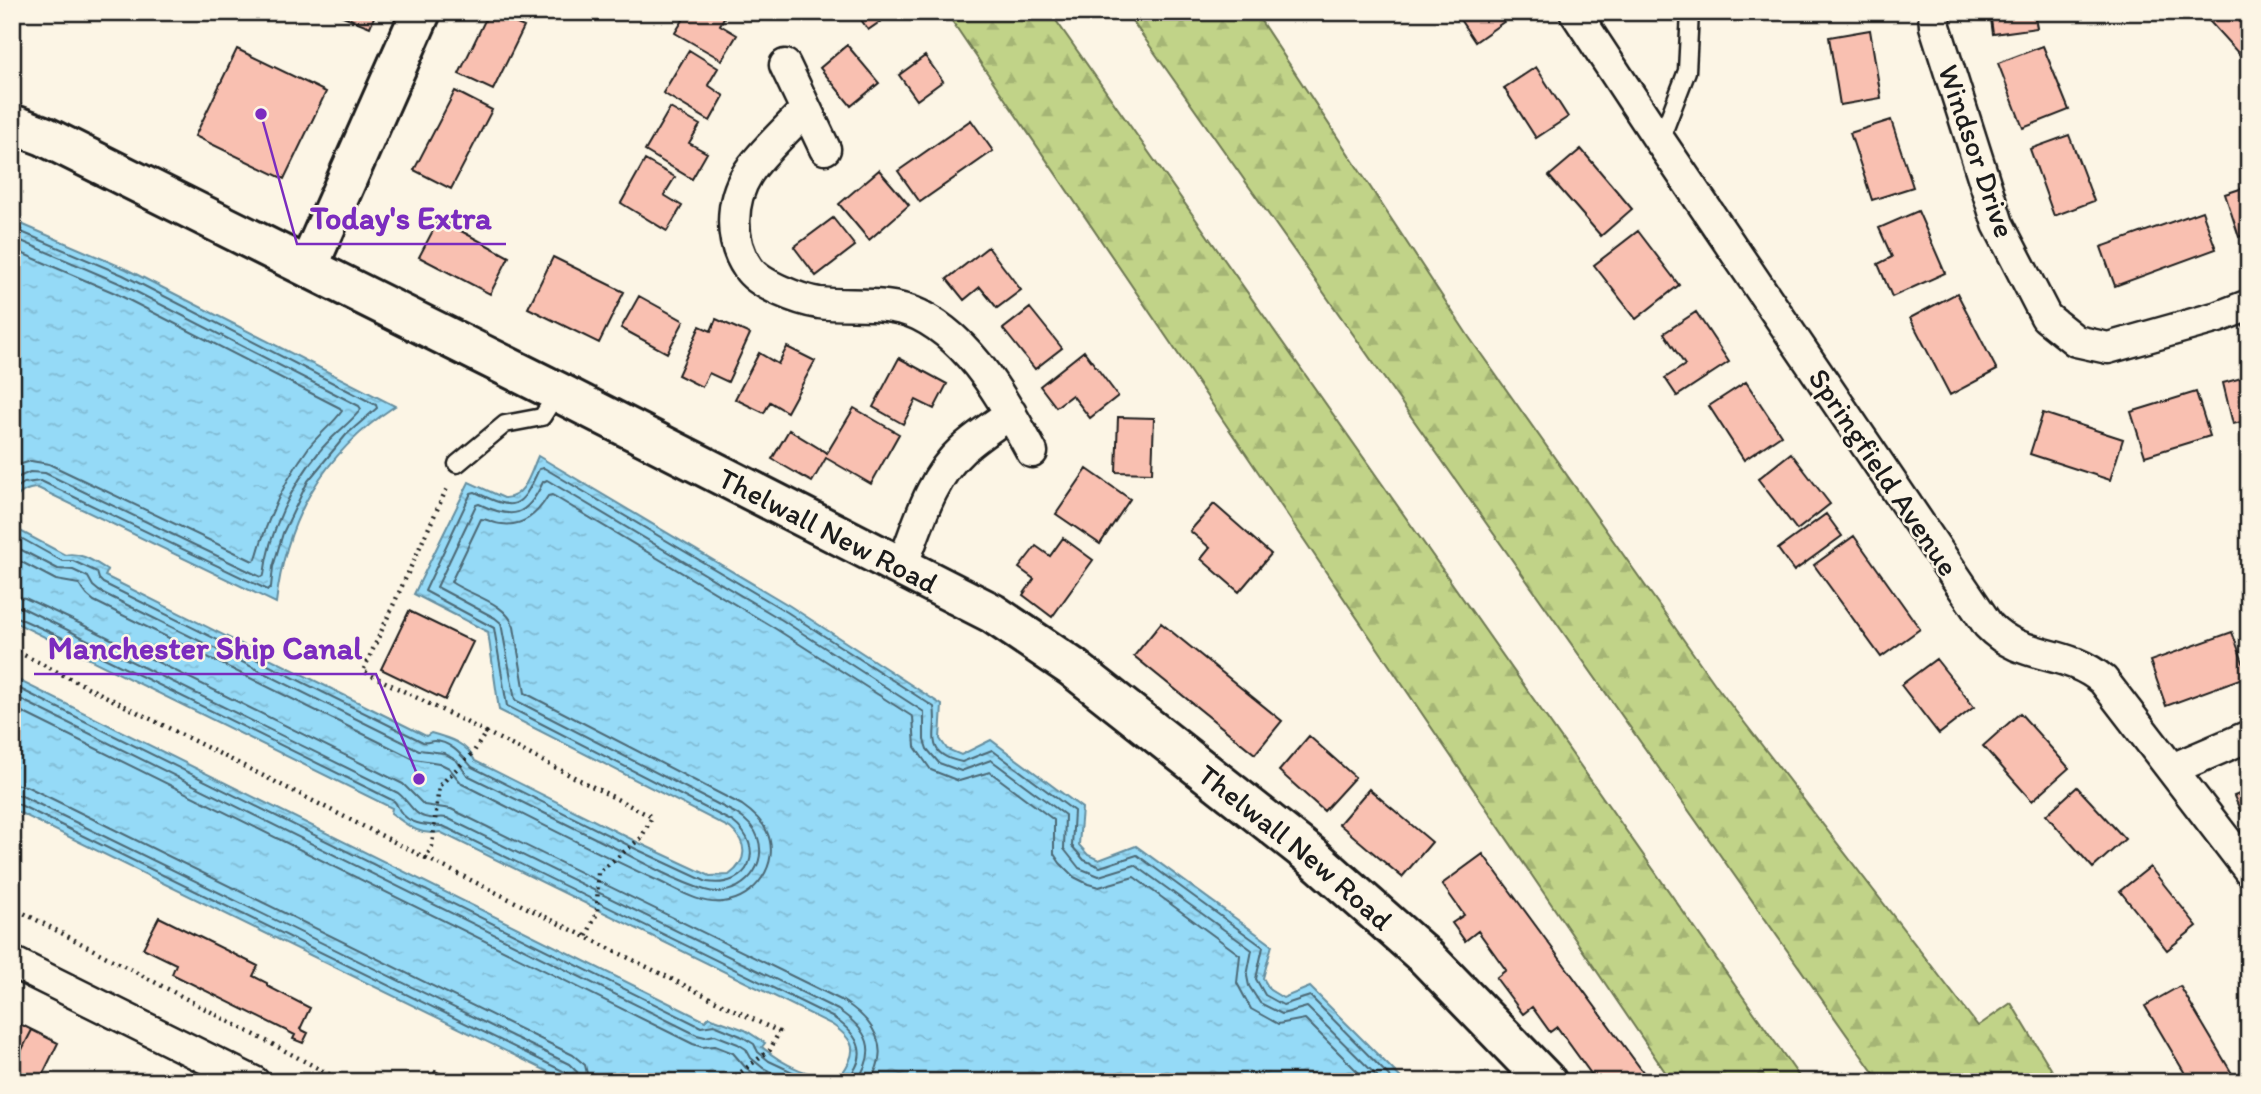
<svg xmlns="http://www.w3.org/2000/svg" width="2261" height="1094" font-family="Itim,sans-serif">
<defs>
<pattern id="forest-firs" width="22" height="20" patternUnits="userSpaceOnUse" patternTransform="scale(1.75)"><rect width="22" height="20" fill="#c1d388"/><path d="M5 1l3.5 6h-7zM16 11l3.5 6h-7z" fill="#a5b575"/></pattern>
<pattern id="water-ripples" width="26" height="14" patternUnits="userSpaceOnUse" patternTransform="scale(1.75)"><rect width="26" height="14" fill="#95daf7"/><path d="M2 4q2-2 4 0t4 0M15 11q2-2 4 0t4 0" fill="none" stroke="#80bad3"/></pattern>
</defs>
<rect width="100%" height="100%" fill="#fcf5e5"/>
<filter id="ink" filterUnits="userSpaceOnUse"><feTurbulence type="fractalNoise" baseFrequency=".0143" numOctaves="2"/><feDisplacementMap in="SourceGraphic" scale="14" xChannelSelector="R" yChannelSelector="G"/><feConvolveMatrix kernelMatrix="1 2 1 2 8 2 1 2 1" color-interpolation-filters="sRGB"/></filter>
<g filter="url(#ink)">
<!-- forest -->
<path fill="url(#forest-firs)" stroke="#6e7852" stroke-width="2" d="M946 12H1050L1803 1082H1672Z
M1126 12H1255L1469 337 1717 687 1978 1026 2011 1003 2059 1082H1880Z"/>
<!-- water -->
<path fill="url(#water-ripples)" stroke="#658e9f" stroke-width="2" d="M12 220 126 269 395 406C323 454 286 517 276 603L38 488C27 488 18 493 12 504Z
M538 456 790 606 942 705 940 739 947 749 961 755 991 740 1082 808 1079 845 1088 855 1099 860 1136 846 1272 945 1263 978 1270 990 1283 998 1310 987 1405 1082H569L12 809V677L705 1021 709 1017 745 1030 765 1043 762 1047C782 1064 814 1081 841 1075 859 1051 855 1040 831 1024L440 832C420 837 406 824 391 813L392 808 12 621V521L20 531 65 555C80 551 96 563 108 570L105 576 426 736 431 733C449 738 467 743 475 761L639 843 710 876 729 875C748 861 748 843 730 828L499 710 488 632 414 594 469 482 504 498C525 499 531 471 538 456Z"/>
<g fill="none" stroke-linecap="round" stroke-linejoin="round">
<!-- shore -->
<path stroke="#4c6874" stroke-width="2" d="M12 228 123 275 376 405 377 408 346 435 308 481 283 533 273 567 271 587 268 590 41 481 24 483 12 491
M12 237 119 283 359 406 361 409C350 424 331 436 319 452 292 485 269 531 264 575L261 577 45 473 30 472 12 480
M12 249 115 293 340 408 342 411C333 424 319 434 309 447 284 481 267 519 256 559L253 561 49 464 31 461 12 467
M12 533 62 561H73L97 572 99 579 103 583 423 742C427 743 430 741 434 741 451 741 463 757 472 767L636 849 707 882C749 889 767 848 733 822L507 706 494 628 425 591 471 493 475 492C515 511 520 511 539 469L544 468 787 612 934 707C939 733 921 754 962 762L992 750 1074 811 1072 846 1084 860 1100 867 1137 855 1263 947 1256 979 1265 995 1283 1005 1310 996 1395 1082
M12 545 58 569 73 570 88 577 93 586 99 591 419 750 444 753 457 761 467 775C517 800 567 824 617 849 643 863 678 882 705 890 736 900 769 870 758 838 755 828 746 820 737 814L515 700 501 623 495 618 437 587 476 505 479 504C513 520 527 517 543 482L547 480 782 620 924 712V740L927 749 939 763 961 771 991 760 1065 815 1064 849 1079 868 1099 876 1135 865 1252 950 1247 976 1249 986 1260 1003 1282 1014 1307 1007 1383 1082
M12 557 56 580 79 584 87 595 94 601 414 759 439 763 449 768 462 784C526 816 589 849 654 879 675 888 699 905 723 902 755 899 781 863 767 832 762 820 752 812 742 805L525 693 514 627C506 602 471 596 451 582L481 519C488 519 494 524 502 524 523 527 538 513 548 496L552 495 776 629 913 717 915 747 931 770 959 781 990 772 1054 820V854L1060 863 1074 877 1088 884 1099 887 1134 877 1240 955 1237 983 1251 1009 1278 1024 1305 1019 1368 1082
M12 596 25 598 81 624 403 784 424 805 451 809 843 1001C873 1020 893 1048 869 1082
M12 606 21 607 398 793C409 801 413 816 429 818 436 819 440 816 447 818L838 1010C868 1030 879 1050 856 1082
M12 615 72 642 394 801C397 804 398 808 400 811 410 826 429 825 443 826L834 1018C860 1036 871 1057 844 1082
M12 685 701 1027 714 1025 741 1036 754 1044 758 1052 769 1061 814 1082
M12 695 697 1035 705 1037 715 1035 738 1044 746 1049 751 1058 763 1068 790 1082
M12 707 693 1044 702 1047 715 1046 733 1053 746 1068 767 1082
M12 784 26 786 573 1055 585 1065 589 1082
M12 794 22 796 569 1064 577 1072 578 1082
M12 803 18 804 565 1072 569 1076 570 1082"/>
</g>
<!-- building -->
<path fill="#f9c0b1" stroke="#1c1c1c" stroke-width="2" d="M333 12H376L370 27Z
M489 12 524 27 493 90 459 74Z
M688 12H727L720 25 737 35 722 60 675 33Z
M856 12H894L868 30Z
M1455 12H1499L1505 21 1475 42Z
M1990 12H2034L2037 28 1993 34Z
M2201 12H2249V65Z
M1870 30 1881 98 1840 105 1829 37Z
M847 45 879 83 851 106 820 68Z
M2043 46 2069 110 2023 128 1998 63Z
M237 49 326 92 284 179 195 136Z
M689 50 718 68 708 85 724 96 710 121 663 93Z
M925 56 943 81 917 100 899 75Z
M1536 67 1568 117 1536 138 1504 88Z
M455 91 492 110 451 189 414 170Z
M670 108 700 125 689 143 707 153 692 179 645 151Z
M971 120 993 151 920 202 898 171Z
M1891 120 1913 187 1872 200 1850 133Z
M2069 135 2094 201 2054 216 2030 149Z
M1581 149 1632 209 1601 236 1549 176Z
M645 160 675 177 664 195 682 206 667 231 621 203Z
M879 170 909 205 869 240 839 204Z
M2249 186V233L2239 237 2225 194Z
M1918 211 1945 273 1892 297 1878 264 1892 257 1879 228Z
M2202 211 2216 249 2115 286 2101 247Z
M833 218 855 246 816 276 794 247Z
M439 219 509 257 490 294 419 257Z
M1638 231 1679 285 1636 319 1594 265Z
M988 247 1021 290 997 308 980 287 964 300 947 279Z
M553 257 624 292 599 343 528 308Z
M1957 293 1997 370 1950 395 1910 318Z
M639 296 684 321 667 353 621 328Z
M1030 308 1062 348 1035 369 1003 329Z
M1696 312 1729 362 1677 396 1665 378 1685 365 1664 333Z
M716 319 750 334 728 382 709 373 702 387 678 375 700 326 711 331Z
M787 347 815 361 787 412 770 402 764 413 735 399 759 353 778 364Z
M1084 351 1118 396 1090 418 1072 395 1056 407 1040 386Z
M899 358 947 384 934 409 916 400 903 424 873 407Z
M2249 376V420L2233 424 2223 383Z
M1746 382 1781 435 1744 460 1709 406Z
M2196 392 2210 436 2145 456 2131 412Z
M854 408 899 434 871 484 826 458 812 482 772 459 789 430 827 453Z
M2043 413 2123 439 2110 480 2030 454Z
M1118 417 1154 418 1152 473 1116 472Z
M1791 453 1830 504 1797 530 1758 479Z
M1087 469 1130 499 1100 544 1056 514Z
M1214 504 1271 554 1239 592 1201 559 1210 548 1190 531Z
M1826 514 1842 536 1794 571 1778 549Z
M1854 536 1920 629 1881 657 1814 565Z
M1063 538 1093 560 1052 617 1023 595 1034 579 1019 568 1036 546 1050 556Z
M409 611 473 642 445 700 381 669Z
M1161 623 1282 721 1255 754 1134 656Z
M2232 632 2248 676 2166 706 2150 661Z
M1936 659 1974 707 1939 734 1901 685Z
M2020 713 2069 768 2032 801 1983 746Z
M1309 736 1355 777 1324 811 1279 771Z
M2077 787 2125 839 2093 868 2046 815Z
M1369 789 1432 842 1402 877 1339 824Z
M2249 790V831L2234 796Z
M1483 854 1649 1080 1646 1082H1597L1557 1027 1550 1032 1532 1007 1523 1014 1496 978 1506 970 1478 931 1465 941 1452 923 1464 915 1442 884Z
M2150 867 2197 926 2167 950 2120 891Z
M159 917 258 966 253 976 267 983V986L310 1008 300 1029 308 1033 303 1043 293 1039 295 1035 172 974 176 964 143 948Z
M2180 986 2237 1082H2190L2145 1006Z
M12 1020 32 1030 12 1069Z
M32 1030 58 1043 39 1082H25L12 1075V1069Z
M435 1071 457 1082H430Z"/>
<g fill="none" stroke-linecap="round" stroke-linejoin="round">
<!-- lane casing -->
<g stroke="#1c1c1c" stroke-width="21">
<path id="lane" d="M1660 141 1687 71 1690 12
M457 464 505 424 542 417 558 392"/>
</g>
<!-- street casing -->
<g stroke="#1c1c1c" stroke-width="35">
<path id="street" d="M1575 12 1660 141 1988 625C2022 661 2065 648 2103 680L2249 870
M1934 12 1935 26 1998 224 2046 317 2076 341 2108 348 2218 317 2249 305
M785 65 825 149
M806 109C789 128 761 153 748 173 730 201 729 241 748 268 759 285 800 300 819 303 852 307 888 300 919 315 972 341 1005 402 1032 452
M902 566C918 526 930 479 962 450 977 436 995 425 1011 413
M2172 769 2249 736
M12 962 254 1082"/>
</g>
<!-- secondary casing -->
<g stroke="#1c1c1c" stroke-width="44">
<g id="secondary">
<path id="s1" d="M12 124 44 136 558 392 992 613 1072 667 1313 857 1426 957 1547 1082"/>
<path d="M308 267 421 12"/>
</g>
</g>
<!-- path -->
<path stroke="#1c1c1c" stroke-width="4.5" stroke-dasharray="2 5" stroke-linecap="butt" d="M12 649 426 858 432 846 439 786 473 753 486 732 363 671 447 488
M486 732 652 817 641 838 598 873 597 913 586 937
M426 858 779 1032 770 1050 728 1082
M12 907 344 1082"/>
<!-- lane -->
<use href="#lane" stroke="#fcf5e5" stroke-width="16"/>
<!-- street -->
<use href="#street" stroke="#fcf5e5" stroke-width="30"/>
<!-- secondary -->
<use href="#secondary" stroke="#fcf5e5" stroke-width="38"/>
</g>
</g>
<g text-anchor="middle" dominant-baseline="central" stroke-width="5" stroke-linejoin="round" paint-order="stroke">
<!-- street labels -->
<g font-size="30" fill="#1c1c1c" stroke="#fcf5e5">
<text transform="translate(1977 151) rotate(71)">Windsor Drive</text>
<text transform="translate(1884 472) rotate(56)">Springfield Avenue</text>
<text stroke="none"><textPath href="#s1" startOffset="912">Thelwall New Road</textPath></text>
<text stroke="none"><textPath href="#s1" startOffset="1479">Thelwall New Road</textPath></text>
</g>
</g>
<!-- callouts -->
<path fill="none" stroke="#7b2cbf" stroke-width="2.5" d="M261 114L297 244H506M419 779L376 674H34"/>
<g fill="#7b2cbf" stroke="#fcf5e5" stroke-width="2.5">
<circle cx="261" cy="114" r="7"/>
<circle cx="419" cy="779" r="7"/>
</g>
<g font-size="32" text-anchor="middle" font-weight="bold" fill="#7b2cbf" stroke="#fcf5e5" stroke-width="5" stroke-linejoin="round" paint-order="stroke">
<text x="401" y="229">Today's Extra</text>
<text x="205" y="659">Manchester Ship Canal</text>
</g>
<!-- margin -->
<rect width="2261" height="1094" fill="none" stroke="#fcf5e5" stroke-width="42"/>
<rect x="21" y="21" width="2219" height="1052" fill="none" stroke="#1c1c1c" stroke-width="2.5" filter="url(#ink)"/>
</svg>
